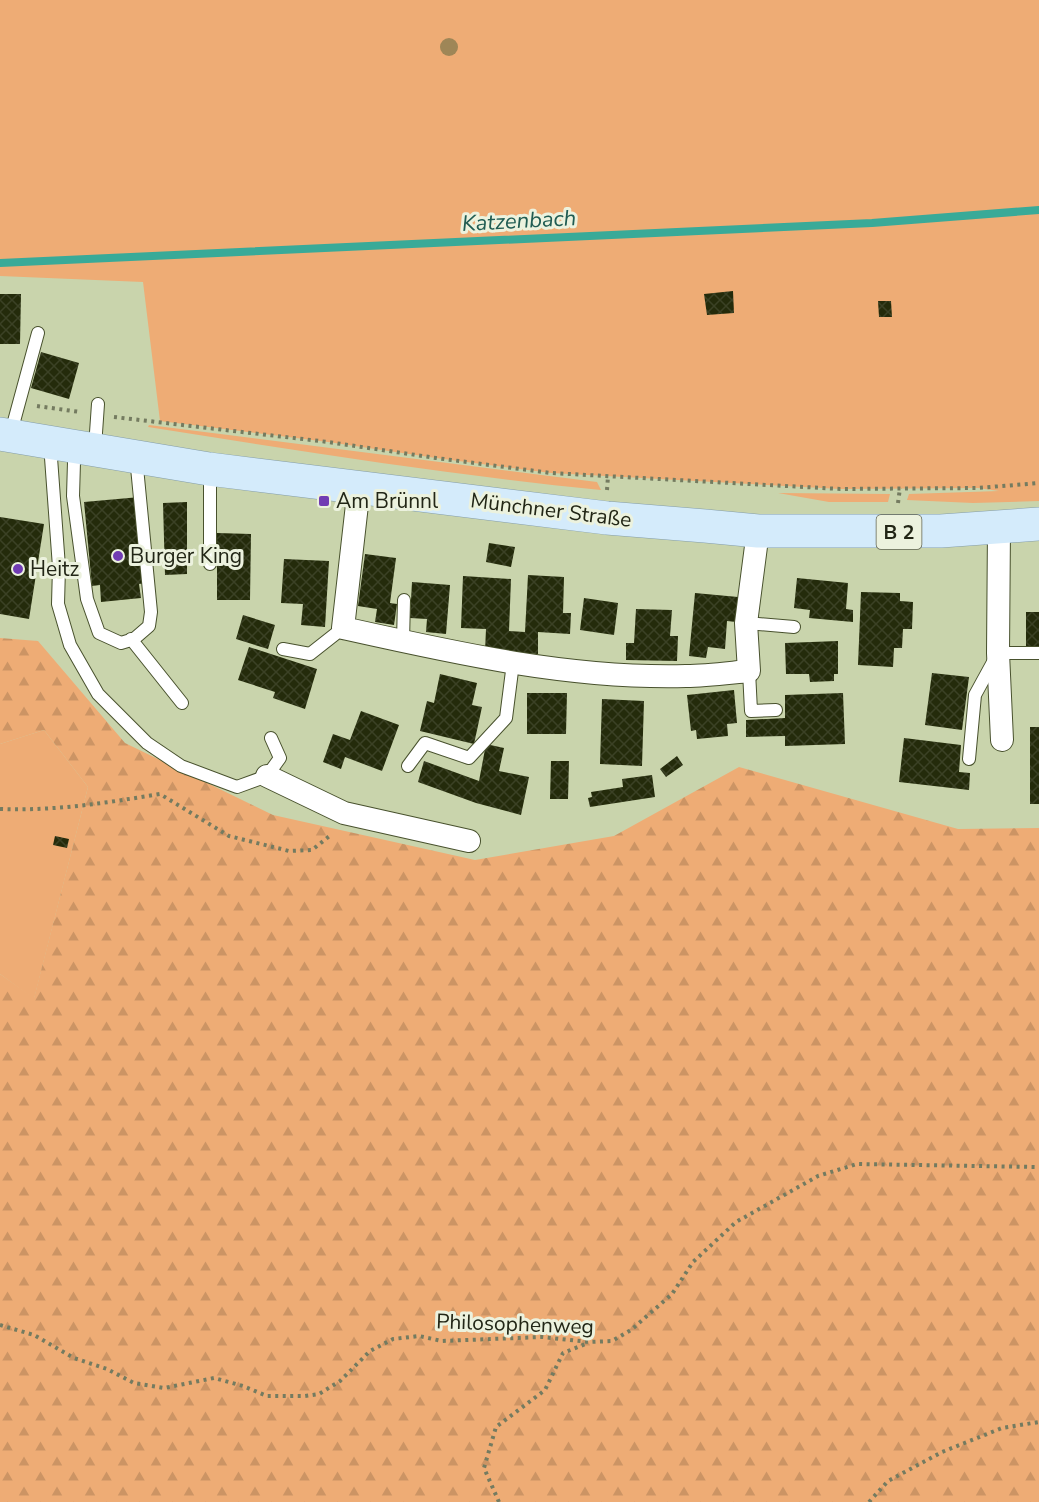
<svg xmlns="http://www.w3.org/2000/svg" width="1039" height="1502" font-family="'Nunito Sans',sans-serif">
<defs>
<pattern id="forest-firs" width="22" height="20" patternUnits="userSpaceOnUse" patternTransform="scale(1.5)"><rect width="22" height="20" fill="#eeac75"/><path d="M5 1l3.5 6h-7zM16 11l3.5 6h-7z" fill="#cc9464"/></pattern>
<pattern id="building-cross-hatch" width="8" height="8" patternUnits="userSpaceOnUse" patternTransform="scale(1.5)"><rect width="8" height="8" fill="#242b0b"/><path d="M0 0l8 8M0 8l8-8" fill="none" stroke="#3b4125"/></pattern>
</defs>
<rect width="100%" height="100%" fill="#c9d4ac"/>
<!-- green -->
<path fill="#eeac75" d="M0 0H1039V501L973 503 907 500 909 494 999 491 978 488 840 489 551 473 436 458 328 442 160 421 143 282 0 276Z
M149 425 597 482 601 490C449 475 299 451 148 427Z
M778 493 890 494 888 502H829Z
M44 730 88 787 34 999 0 974V744Z"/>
<!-- forest -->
<path fill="url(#forest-firs)" d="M0 638 38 641 125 743 273 815 475 860 614 836 739 767 958 829 1039 828V1502H0V974L34 998 88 787 44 730 0 744Z"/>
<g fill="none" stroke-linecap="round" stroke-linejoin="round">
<!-- stream -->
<path stroke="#39aa98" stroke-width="8" d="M0 263 872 223 1039 210"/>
</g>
<!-- building -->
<path fill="url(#building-cross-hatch)" d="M733 291 734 313 707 315 704 294Z
M0 294H21L20 344H0Z
M878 301H891L892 317H879Z
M41 352 79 363 69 399 31 388Z
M140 497 148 583 139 584 141 598 101 602 100 585 92 586 84 502Z
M187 502V574L165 575 163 503Z
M0 517 44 524 29 619 0 614Z
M217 533 251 534 250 600H217Z
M489 543 515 547 511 567 486 562Z
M365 554 396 558 390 603 397 604 394 625 375 622 377 609 358 606Z
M284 559 329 561 325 627 301 625 303 604 281 603Z
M528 575 564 577 563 613H571L570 634 538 632V654L485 651 486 629 461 628 463 576 511 579 509 631 525 632Z
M797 578 848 583 846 609 853 610V622L809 618 810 610 794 608Z
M412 582 450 585 446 634 426 632 427 619 410 618Z
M861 592 900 593V601L913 602 912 629H903L902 648H894L893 667 858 665Z
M695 593 738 597 736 622 727 621 725 649 708 647 706 658 689 656Z
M584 598 618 603 614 635 580 630Z
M636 609 672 610 670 636H678L677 661 626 660V643H634Z
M1026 612H1039V646H1026Z
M243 615 275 625 268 649 236 639Z
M838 641V674H834V681L810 682 809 674H786L785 643Z
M249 647 317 669 305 709 273 698 275 692 238 680Z
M932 673 969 677 962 730 925 725Z
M440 674 477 683 472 705 482 707 474 744 420 731 427 701 434 703Z
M734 690 737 723 727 724 728 736 697 739 696 730 691 731 687 695Z
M527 693H567L566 734H527Z
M843 693 845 744 785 746V736L746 737V720L785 718V695Z
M602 699 644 701 642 766 600 764Z
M361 711 399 725 382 771 345 757 341 769 323 762 333 734 350 740Z
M1030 727H1039V804H1030Z
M904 738 961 745 959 772 970 773 969 790 899 782Z
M486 744 504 748 499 771 529 777 521 815 476 803 418 782 424 761 479 781Z
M677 756 683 765 666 777 660 769Z
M551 761H569L568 799H550Z
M652 775 655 797 590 807 588 798 592 797 591 792 623 787 622 779Z
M55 836 69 839 67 848 53 845Z"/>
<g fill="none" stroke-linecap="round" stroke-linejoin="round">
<!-- service casing -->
<g stroke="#48512d" stroke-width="14">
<path id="service" d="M10 436 38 333
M50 444 59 567 58 604 70 645 98 694 147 743 181 766 237 787 267 776 280 758 271 738
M95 447 98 404
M76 449 74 462 73 496 87 599 99 633 121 643 134 639 149 626 151 612 136 457
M210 469V564
M746 623 794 627
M131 639 182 703
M403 641 404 600
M283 649 310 654 343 628
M749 671 751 711 776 710
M969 759 975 695 998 653H1039
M408 766 425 743 469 758 506 718 513 663"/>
</g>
<!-- minor casing -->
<g stroke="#48512d" stroke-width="24">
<path id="minor" d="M359 487 343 628C455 653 570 679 686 676 707 676 728 673 749 671L746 623 758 531
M999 528 998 653 1002 740
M267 776 344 813 469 841"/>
</g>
<!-- primary casing -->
<g stroke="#849da9" stroke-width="34">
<path id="primary" d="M0 434 209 469 607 518 705 526 758 531H941L1039 524"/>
</g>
<!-- path -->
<path stroke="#747b60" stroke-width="4" stroke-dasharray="3 4.5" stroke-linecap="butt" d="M37 406 80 412
M114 417 328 442 436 458 551 473 840 489 978 488 1039 483
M607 490 608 476
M898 503 900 488
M0 809C56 811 105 803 160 794L229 836 289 851 312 850 332 834
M0 1325 34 1335 74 1358 107 1369 134 1383 164 1388 214 1378 243 1386 267 1396H305L319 1394 340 1381 370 1351 393 1339 419 1336 442 1341 542 1337 589 1342 612 1341 631 1330 672 1294 693 1262 736 1222 818 1176 857 1164 1039 1167
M499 1502 484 1468 496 1427 545 1390 563 1353 588 1343
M869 1502 888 1481 942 1452 1002 1428 1039 1422"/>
<!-- service -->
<use href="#service" stroke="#fff" stroke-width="12"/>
<!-- minor -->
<use href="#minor" stroke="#fff" stroke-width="22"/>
<!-- primary -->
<use href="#primary" stroke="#d4ebfb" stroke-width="33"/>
</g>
<!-- trees -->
<circle fill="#9e8657" cx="449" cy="47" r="9"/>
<!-- markers -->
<g fill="#713cb3" stroke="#ecf2de" stroke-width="2">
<rect x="318" y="495" width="12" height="12" rx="3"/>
<circle cx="118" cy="556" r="6"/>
<circle cx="18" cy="569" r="6"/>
</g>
<g text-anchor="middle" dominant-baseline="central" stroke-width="6" stroke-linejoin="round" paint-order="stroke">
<!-- shield labels -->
<rect fill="#ecf2de" stroke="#5f6352" stroke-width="1.5" x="876.5" y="515" width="45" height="34" rx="4.5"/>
<g font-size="20" font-weight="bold" fill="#222616">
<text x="899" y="532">B 2</text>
</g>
<!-- poi labels -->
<g font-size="21" fill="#222616" stroke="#ecf2de" text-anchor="start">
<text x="336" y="501">Am Brünnl</text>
<text x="130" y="556">Burger King</text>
<text x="30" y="569">Heitz</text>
</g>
<!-- street labels -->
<g font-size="21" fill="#222616" stroke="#ecf2de">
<text transform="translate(551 510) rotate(7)">Münchner Straße</text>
<text transform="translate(515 1324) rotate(2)">Philosophenweg</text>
</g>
<!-- water labels -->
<g font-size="22" font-style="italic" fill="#205c52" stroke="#ecf2de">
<text transform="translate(519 221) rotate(-3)">Katzenbach</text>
</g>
</g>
</svg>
